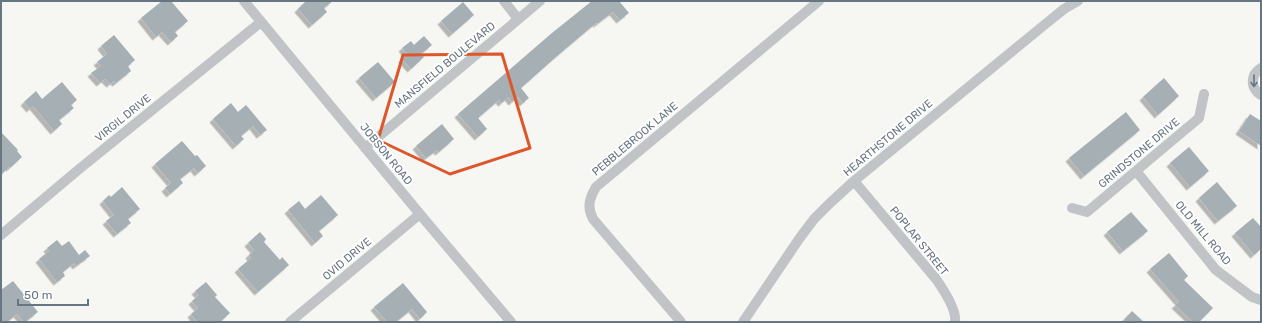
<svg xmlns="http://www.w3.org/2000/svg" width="1262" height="323" font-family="Rubik,sans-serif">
<defs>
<filter id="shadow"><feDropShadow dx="-3.5" dy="3.5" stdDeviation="0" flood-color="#0004"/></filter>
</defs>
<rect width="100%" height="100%" fill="#f6f6f3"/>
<!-- building -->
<path fill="#a6afb4" filter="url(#shadow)" d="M162 1H171L188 21 175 32 178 36 171 42 162 32 156 37 141 18Z
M306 1H333L324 8 327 12 312 25 298 9Z
M592 1H619L629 13 620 20 613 12 597 24 596 23 557 56 521 88 529 98 523 103 518 97 512 102 508 97 502 103 499 100 478 118 487 129 478 137 458 114 552 33Z
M463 2 474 15 452 34 441 21Z
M114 35 135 60 128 66 131 71 116 83 114 81 110 84 105 79 100 83 91 73 101 66 97 62 107 54 101 46Z
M424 36 432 45 421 54 424 57 411 69 402 59 407 54 402 48 411 41 414 45Z
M378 62 395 82 376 98 359 78Z
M1164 78 1179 96 1158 115 1143 97Z
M62 82 77 100 71 105 74 108 59 120 62 124 54 131 33 106 30 109 24 102 36 91 42 99Z
M231 103 238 112 246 105 267 130 260 135 253 126 241 136 244 139 236 146 213 119Z
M1126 112 1140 130 1084 176 1069 158Z
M1250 114 1261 121V146L1239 131Z
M442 124 454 139 439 152 437 150 426 158 416 146Z
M1 132 18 150 17 151 22 157 10 168 9 167 1 175Z
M182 141 195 156 197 155 206 166 198 173 194 168 180 179 183 183 170 194 165 188 171 183 155 164Z
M1189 147 1209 171 1190 187 1170 163Z
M1217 182 1237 206 1218 221 1199 198Z
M122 187 140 209 128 219 131 223 117 234 106 221 114 215 103 201 109 195 111 197Z
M321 195 338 215 319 231 323 236 315 243 288 210 299 201 305 209Z
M1131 212 1148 231 1123 251 1107 232Z
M1253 218 1261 227V249L1254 255 1235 233Z
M260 232 266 239 264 242 280 260 282 257 289 265 258 292 238 269 251 258 249 255 254 250 248 243Z
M57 240 62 246 69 241 79 255 85 250 90 256 76 266 74 263 63 272 65 276 57 282 39 259 49 251 47 248Z
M1169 253 1188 276 1184 280 1213 308 1199 322H1193L1175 305 1179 302 1150 269Z
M13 281 38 312 25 322H24L17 314 7 322H1V290Z
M206 282 217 295 215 297 230 313 220 322H197L191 314 198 308 192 301 199 295 195 291Z
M403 283 427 312 420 319 412 309 396 322H387L374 307Z
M1132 311 1144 322H1122Z"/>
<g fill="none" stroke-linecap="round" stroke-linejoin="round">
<!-- minor -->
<path stroke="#c0c4c7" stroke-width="10" d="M244 1 424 219 511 322
M504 1 518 19
M1261 68C1250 75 1250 88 1261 95
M365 148 540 1
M1136 171 1216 270 1252 297 1261 300
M854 181 936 279C943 289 957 310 955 322
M1072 208 1087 212 1199 118 1204 94
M1 235 78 170 261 22
M290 322 420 214
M681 322 593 219C587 207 589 199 596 187L819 1
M743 322 799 239 814 219 829 204 854 181 1043 26 1064 9 1078 1"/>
</g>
<!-- one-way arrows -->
<defs><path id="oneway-shaft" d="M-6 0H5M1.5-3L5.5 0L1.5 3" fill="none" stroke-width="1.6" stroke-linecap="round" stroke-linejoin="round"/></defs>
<use stroke="#667683" href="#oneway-shaft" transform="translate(1254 81) rotate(90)"/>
<!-- marked area -->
<path fill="none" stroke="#de572b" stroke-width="3" stroke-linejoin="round" d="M502 54 530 148 450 174 378 140 403 55Z"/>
<g text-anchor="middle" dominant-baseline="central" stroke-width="4" stroke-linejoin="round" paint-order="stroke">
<!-- street labels -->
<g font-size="11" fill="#667683" stroke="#fff">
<text transform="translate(445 65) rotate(-40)">MANSFIELD BOULEVARD</text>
<text transform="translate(123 118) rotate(-39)">VIRGIL DRIVE</text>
<text transform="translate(888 138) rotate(-40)">HEARTHSTONE DRIVE</text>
<text transform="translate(635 139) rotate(-40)">PEBBLEBROOK LANE</text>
<text transform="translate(1139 153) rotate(-40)">GRINDSTONE DRIVE</text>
<text transform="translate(386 154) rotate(51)">JOBSON ROAD</text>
<text transform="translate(1203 233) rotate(50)">OLD MILL ROAD</text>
<text transform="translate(919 241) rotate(51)">POPLAR STREET</text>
<text transform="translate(347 259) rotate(-40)">OVID DRIVE</text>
</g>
</g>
<!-- border -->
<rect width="1262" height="323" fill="none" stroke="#667683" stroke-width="4"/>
<!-- scale -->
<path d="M18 299v6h70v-6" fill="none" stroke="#667683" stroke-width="2"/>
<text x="24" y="299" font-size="12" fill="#667683" stroke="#ffffff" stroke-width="3" paint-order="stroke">50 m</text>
</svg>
